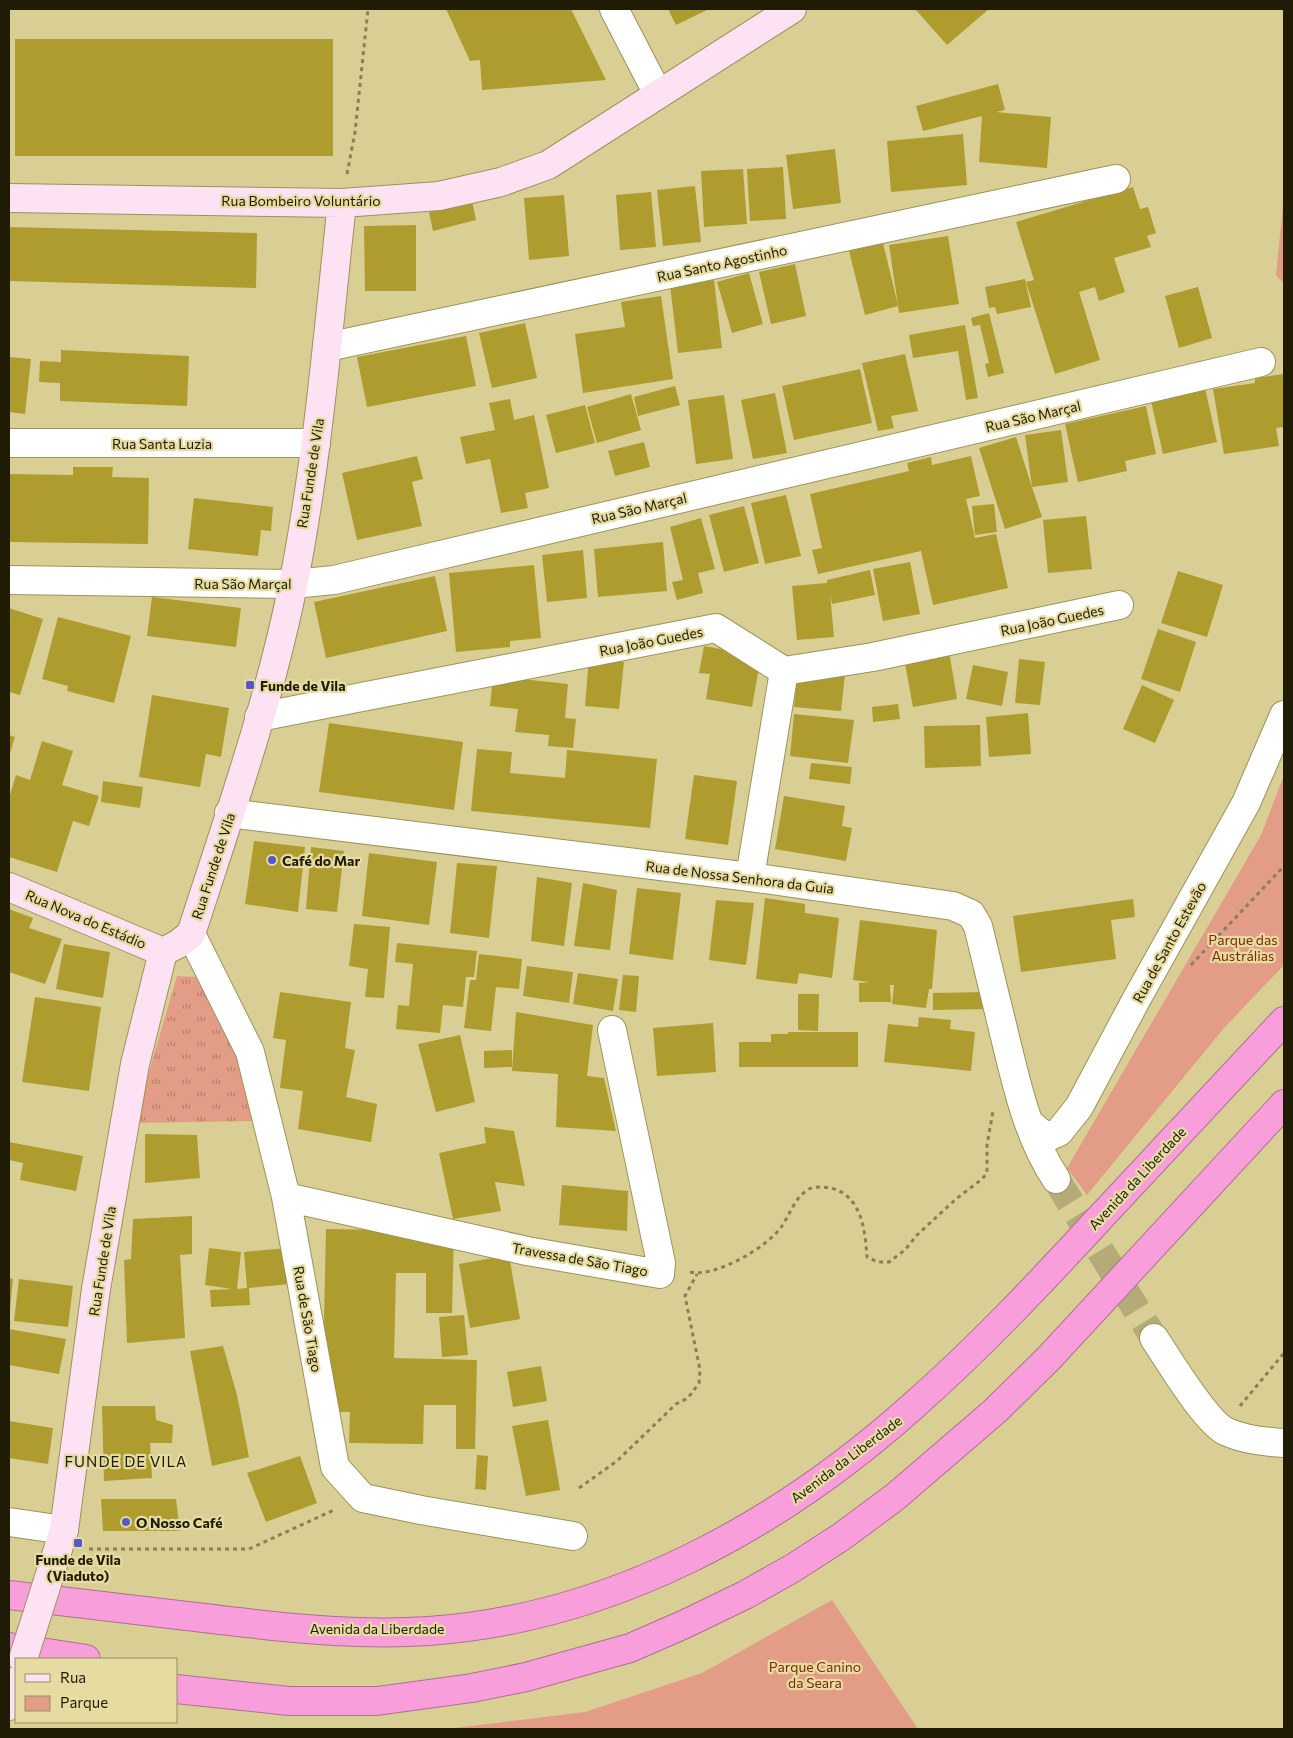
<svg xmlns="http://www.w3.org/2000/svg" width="1293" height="1738" font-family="Commissioner,sans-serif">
<defs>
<pattern id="grass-tufts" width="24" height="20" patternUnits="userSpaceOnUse" patternTransform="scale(1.25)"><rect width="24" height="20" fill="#e39d86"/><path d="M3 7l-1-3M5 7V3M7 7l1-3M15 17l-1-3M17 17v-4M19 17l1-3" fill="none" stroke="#b77f6b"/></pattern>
</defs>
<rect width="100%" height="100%" fill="#d9cf95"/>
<!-- grass -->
<path fill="url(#grass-tufts)" d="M177 976 198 977 244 1073 253 1121 134 1123Z"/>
<!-- green -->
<path fill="#e39d86" d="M1284 195V284L1276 275Z
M1284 775V965L1224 1028 1087 1195 1067 1168 1261 835Z
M832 1600 918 1729H316L317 1728 446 1729 585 1712 702 1673Z"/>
<!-- building -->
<path fill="#ae9c2e" d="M446 9H571L606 80 482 90 480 60 470 61Z
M668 9H709L676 25Z
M915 9H989L947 45Z
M15 39H333V156H15Z
M998 84 1005 110 996 112 1051 117 1047 168 979 162 982 116 923 131 916 106Z
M963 134 967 185 891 192 887 141Z
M835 149 841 203 793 209 786 155Z
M783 167 786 219 750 221 747 169Z
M743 169 747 224 704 227 701 171Z
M695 186 701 242 663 246 657 190Z
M1133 187 1140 209 1148 207 1156 233 1147 236 1151 247 1114 258 1125 292 1099 301 1095 287 1079 292 1100 360 1055 374 1026 282 1034 280 1016 222Z
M651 192 656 247 620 250 616 195Z
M564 195 569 256 529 260 524 198Z
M472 201 476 220 433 231 429 212Z
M416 225V291H365L364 226Z
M9 227 257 233 256 288 9 281Z
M948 236 959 304 899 313 898 306 865 315 849 251 883 243 898 305 889 245Z
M795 264 806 316 771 324 759 272Z
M749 273 763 324 732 333 717 282Z
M1025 279 1031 307 997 314 995 307 989 308 985 287Z
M714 280 722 348 678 353 670 285Z
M1198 287 1212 338 1179 348 1165 296Z
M661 296 673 379 583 393 575 334 625 327 621 302Z
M989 313 1004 373 988 377 985 364 989 363 980 325 973 326 971 318Z
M525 323 537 378 492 388 479 333Z
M965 325 978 398 966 400 958 351 913 358 909 335Z
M466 336 476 386 367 407 357 357Z
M61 350 189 356 187 406 60 401V383L39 382 40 361 61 362Z
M905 354 918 411 891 416 894 428 878 431 862 363Z
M9 357 31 359 25 414 9 412Z
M860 369 872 423 794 440 782 386Z
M1284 374V427L1276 428 1279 446 1224 454 1213 389 1255 383V378Z
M675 386 680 405 638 416 634 397Z
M1205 388 1217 442 1163 454 1151 401Z
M775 393 787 453 753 459 741 400Z
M631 394 641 430 597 443 587 407Z
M724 395 733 459 696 464 688 400Z
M510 399 514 420 534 415 549 488 525 493 528 508 501 513 490 459 466 464 460 437 495 430 489 403Z
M585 405 595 443 556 453 546 415Z
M1146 406 1156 454 1125 461 1127 471 1078 482 1065 424Z
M1061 430 1068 482 1032 487 1042 517 1005 529 979 448 1016 437 1032 487 1025 435Z
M644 442 650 467 615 476 608 451Z
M417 456 423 479 412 482 422 526 357 540 342 473Z
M971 456 980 496 966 499 975 538 996 534 1008 588 933 605 921 551 818 574 812 550 822 548 810 494 909 471 907 463 931 457 932 465Z
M73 467H113L112 477 149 478 148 544 9 542V474L73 475Z
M786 495 801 556 765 564 751 503Z
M194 498 273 507 271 531 261 530 258 556 188 549Z
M994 504 997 532 975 535 972 506Z
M744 506 759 563 724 572 709 515Z
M1086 516 1092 569 1048 573 1043 520Z
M701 518 715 569 698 573 703 593 677 600 672 582 683 580 670 527Z
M663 542 667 591 598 597 594 549Z
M583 550 587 598 547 602 542 555Z
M910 562 920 614 883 621 873 569Z
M534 565 541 638 510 641V647L456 652 449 573Z
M870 570 875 595 832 604 830 593 834 637 797 640 792 586 827 583V580Z
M1178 571 1223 585 1207 637 1161 623Z
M435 576 447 631 326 658 314 602Z
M152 597 241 608 236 647 147 636Z
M9 608 43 619 20 695 9 692Z
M58 617 131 636 114 703 67 691 68 686 42 679Z
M1158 629 1196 642 1180 692 1141 679Z
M948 645 957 699 913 707 903 653Z
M704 646 761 656 752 707 706 699 710 674 699 673Z
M589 658 624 662 619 709 585 706Z
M1019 659 1045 662 1040 705 1015 703Z
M973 665 1008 672 1002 706 966 699Z
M798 670 845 674 841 711 794 707Z
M493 676 568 684 565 718 576 719 573 748 548 746 549 735 515 732 518 709 490 706Z
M1142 685 1174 700 1155 743 1123 729Z
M152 695 229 708 221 757 206 754 200 787 139 777Z
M898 704 900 719 873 722 872 707Z
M1028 713 1031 754 989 757 986 717Z
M794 714 854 720 848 763 790 756Z
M329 723 463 742 454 810 319 792Z
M980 725 981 766 925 768 924 726Z
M9 735 15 737 9 756Z
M42 741 73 751 62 785 99 796 89 826 73 821 57 872 9 857V798L16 775 30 780Z
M477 749 512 752 510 773 565 778 567 750 657 759 650 828 471 811Z
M811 763 852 767 850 784 809 779Z
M694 775 737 781 728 845 685 839Z
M103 781 143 787 140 808 101 802Z
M784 796 845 806 842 826 852 828 846 861 775 849Z
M254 841 305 847 298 912 245 904Z
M311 847 344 851 337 912 306 909Z
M369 853 437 862 429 925 362 916Z
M457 863 497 866 489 938 450 933Z
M537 877 572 883 564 946 531 941Z
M583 883 617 890 610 950 574 946Z
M637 888 681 893 673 960 629 954Z
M765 898 805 904V913L839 918 832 978 799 973 797 984 756 979Z
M1133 899 1135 917 1111 920 1116 959 1021 972 1013 916Z
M716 900 754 903 746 965 709 960Z
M9 909 33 918 29 928 62 939 45 984 9 972Z
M860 920 937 930 932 989H929L926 1008 892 1004 894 985H890L891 1002H859V983L870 982 853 980Z
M354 924 390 927 384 998 365 997 368 969 349 966Z
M397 943 477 951 474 977H466L463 1007 443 1005 440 1033 396 1029 398 1005 409 1006 413 964 395 962Z
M64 944 110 952 103 998 56 989Z
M479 954 522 959 519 989 496 987 491 1031 464 1028 470 980H476Z
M527 966 573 972 569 1003 523 996Z
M578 973 618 979 613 1011 573 1004Z
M623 975 639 976 636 1012 619 1010Z
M280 992 351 1002 345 1048 355 1050 346 1097 377 1104 371 1142 298 1129 303 1091 280 1088 286 1040 273 1038Z
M986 992V1009L933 1010V993Z
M798 994H819L818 1031 798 1030Z
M35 997 101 1007 89 1091 22 1082Z
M516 1012 593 1025 587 1076 604 1078 616 1131 556 1127 558 1074 512 1071Z
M919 1017 951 1020 950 1029 975 1032 971 1071 884 1062 888 1024 918 1027Z
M713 1023 716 1072 657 1076 653 1028Z
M788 1032H858V1067H739V1042H771V1034H788Z
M460 1035 475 1102 436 1112 418 1044Z
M512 1050V1067L484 1068V1051Z
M484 1127 514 1131 525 1186 495 1182 501 1211 453 1219 439 1153 486 1143Z
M145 1134 197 1135 200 1178 145 1183Z
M9 1142 83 1156 76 1191 20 1180 23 1163 9 1160Z
M562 1185 628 1191 627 1231 559 1225Z
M192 1216V1254L180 1255 185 1338 127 1343 124 1260 131 1259 133 1219Z
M326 1229 454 1231 452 1313H426V1273H396L394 1358 477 1360 475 1449H456V1405H424L423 1444 349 1443 350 1412H322Z
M209 1248 241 1252 237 1289 247 1288 244 1252 286 1248 289 1284 249 1288 250 1305 211 1307 210 1290 232 1289 205 1285Z
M509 1255 520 1319 470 1328 459 1264Z
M9 1278 13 1279 10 1309H9Z
M19 1279 73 1286 68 1327 14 1321Z
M464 1315 468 1355 442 1357 439 1317Z
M9 1329 66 1339 59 1374 9 1365Z
M223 1346 237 1395 249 1457 212 1466 190 1351Z
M541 1366 547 1401 513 1407 507 1372Z
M102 1406H155L156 1420 173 1425 172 1443H150L152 1478 104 1481Z
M548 1420 560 1490 526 1496 512 1426Z
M9 1421 53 1428 48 1464 9 1458Z
M477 1455 488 1456 486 1490 475 1489Z
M300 1456 317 1503 266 1522 247 1473Z
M101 1499H176L180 1531H103Z"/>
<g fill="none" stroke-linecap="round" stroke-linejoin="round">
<!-- street-tunnel -->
<path stroke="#b4ab78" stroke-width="28" stroke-dasharray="28 14" stroke-linecap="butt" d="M1056 1179 1154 1338"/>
<!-- street casing -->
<g stroke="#9c935b" stroke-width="30">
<path id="street" d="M614 9 658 94
M327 347 1116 179
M9 443H316
M9 580 293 584 334 580 1261 362
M259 717 716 628 784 671 873 657 1119 605
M229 813 750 877 953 906 971 914 978 926C987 963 996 1000 1005 1037 1017 1086 1028 1137 1056 1179
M750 877 784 671
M191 934 250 1052 286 1197 335 1467 363 1498 421 1510 573 1536
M1029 1123 1041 1133 1050 1136 1059 1132 1079 1107 1136 1000 1246 803 1284 715
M286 1197 527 1251 660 1274 661 1263 612 1030
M1154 1338C1169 1360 1206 1423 1227 1432 1245 1440 1265 1442 1284 1443
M9 1522 64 1530"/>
</g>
<!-- secondary casing -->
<g stroke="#9c935b" stroke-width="30">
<path id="secondary" d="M9 198 342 203 439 196 501 182 548 165 792 9
M9 887 163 952
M58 1549 64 1530 96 1289 135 1064 163 952 178 944 191 934C228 819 269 704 293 585 318 459 328 331 342 203
M9 1706 16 1681"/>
</g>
<!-- highway casing -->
<g stroke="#ac7190" stroke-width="30">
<path id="highway" d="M9 1595C74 1603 139 1610 204 1618 278 1627 354 1636 429 1631 612 1618 779 1526 913 1406 979 1348 1039 1284 1099 1219 1161 1153 1223 1087 1284 1021
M9 1647 86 1659
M176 1689 289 1701H377L472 1688 526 1677 630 1648 685 1624 745 1595 793 1568 841 1537 895 1497 995 1411 1049 1358 1284 1104"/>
</g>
<!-- path -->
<path stroke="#888156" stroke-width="3" stroke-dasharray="4 4" stroke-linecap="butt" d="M347 174 355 132 368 9
M1191 965 1284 866
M690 1272C715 1278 768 1247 782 1226 790 1214 795 1197 809 1189 815 1186 824 1187 831 1188 862 1196 865 1230 867 1257L878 1262H889L905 1250 917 1235 956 1199 982 1179 987 1173V1145L993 1111
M1240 1406 1284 1353
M579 1488 617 1461 676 1404 688 1398 699 1383 700 1370 685 1296 697 1274
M89 1549H249L334 1510"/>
<!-- street -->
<use href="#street" stroke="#fff" stroke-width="28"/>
<!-- secondary -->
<use href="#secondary" stroke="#fde2f4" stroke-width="28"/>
<!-- highway -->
<use href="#highway" stroke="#f89fdb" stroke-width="28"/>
<!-- secondary-bridge casing -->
<g stroke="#9c935b" stroke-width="30" stroke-linecap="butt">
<path id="secondary-bridge" d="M23 1659 58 1549"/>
</g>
<!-- secondary-bridge -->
<use href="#secondary-bridge" stroke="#fde2f4" stroke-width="28"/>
</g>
<!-- markers -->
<g fill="#5955cd" stroke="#e6dca2" stroke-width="2">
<rect x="245" y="680" width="10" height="10" rx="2.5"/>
<circle cx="272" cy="860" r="5"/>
<circle cx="126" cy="1522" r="5"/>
<rect x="73" y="1538" width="10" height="10" rx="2.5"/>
</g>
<g text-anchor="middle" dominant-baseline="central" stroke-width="4.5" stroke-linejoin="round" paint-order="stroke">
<!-- street labels -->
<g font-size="14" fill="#1f1b04" stroke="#e6dca2">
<text x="301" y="200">Rua Bombeiro Voluntário</text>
<text transform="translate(722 263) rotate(-12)">Rua Santo Agostinho</text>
<text transform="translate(1033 416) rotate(-13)">Rua São Marçal</text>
<text x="162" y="443">Rua Santa Luzia</text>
<text transform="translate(310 473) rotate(-81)">Rua Funde de Vila</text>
<text transform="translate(639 508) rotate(-13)">Rua São Marçal</text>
<text x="243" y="583">Rua São Marçal</text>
<text transform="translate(1052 620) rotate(-12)">Rua João Guedes</text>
<text transform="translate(651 641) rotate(-11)">Rua João Guedes</text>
<text transform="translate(213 866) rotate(-72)">Rua Funde de Vila</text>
<text transform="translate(740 877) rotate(7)">Rua de Nossa Senhora da Guia</text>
<text transform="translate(86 919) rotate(23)">Rua Nova do Estádio</text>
<text transform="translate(1169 942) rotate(-61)">Rua de Santo Estevão</text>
<text transform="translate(1137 1178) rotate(-47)">Avenida da Liberdade</text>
<text transform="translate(580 1259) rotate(10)">Travessa de São Tiago</text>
<text transform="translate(102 1261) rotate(-81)">Rua Funde de Vila</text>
<text transform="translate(308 1319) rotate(80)">Rua de São Tiago</text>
<text transform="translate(846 1459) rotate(-37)">Avenida da Liberdade</text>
<text x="377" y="1628">Avenida da Liberdade</text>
</g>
<!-- poi labels -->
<g font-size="14" font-weight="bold" fill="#1f1b04" stroke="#e6dca2" text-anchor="start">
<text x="260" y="685">Funde de Vila</text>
<text x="282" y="860">Café do Mar</text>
<text x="136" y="1522">O Nosso Café</text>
<text x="78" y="1559" text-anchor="middle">Funde de Vila<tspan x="78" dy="16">(Viaduto)</tspan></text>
</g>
<!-- park labels -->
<g font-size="14" fill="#7f2a04" stroke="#e6dca2">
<text x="1243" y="939">Parque das<tspan x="1243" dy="16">Austrálias</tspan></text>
<text x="815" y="1666">Parque Canino<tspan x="815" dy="16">da Seara</tspan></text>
</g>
<!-- neighbourhood labels -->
<g font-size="15" letter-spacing="1" fill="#1f1b04" stroke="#e6dca2">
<text x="126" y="1461">FUNDE DE VILA</text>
</g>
</g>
<!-- border -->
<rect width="1293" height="1738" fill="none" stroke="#1f1b04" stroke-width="20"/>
<!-- legend -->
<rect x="15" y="1658" width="162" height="65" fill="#e6dca2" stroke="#968f63"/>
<rect x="25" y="1674" width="25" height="8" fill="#fde2f4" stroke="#968f63"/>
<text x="60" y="1683" font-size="15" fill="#1f1b04">Rua</text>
<rect x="25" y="1696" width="25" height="15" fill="#e39d86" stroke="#968f63"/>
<text x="60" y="1708" font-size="15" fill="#1f1b04">Parque</text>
</svg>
